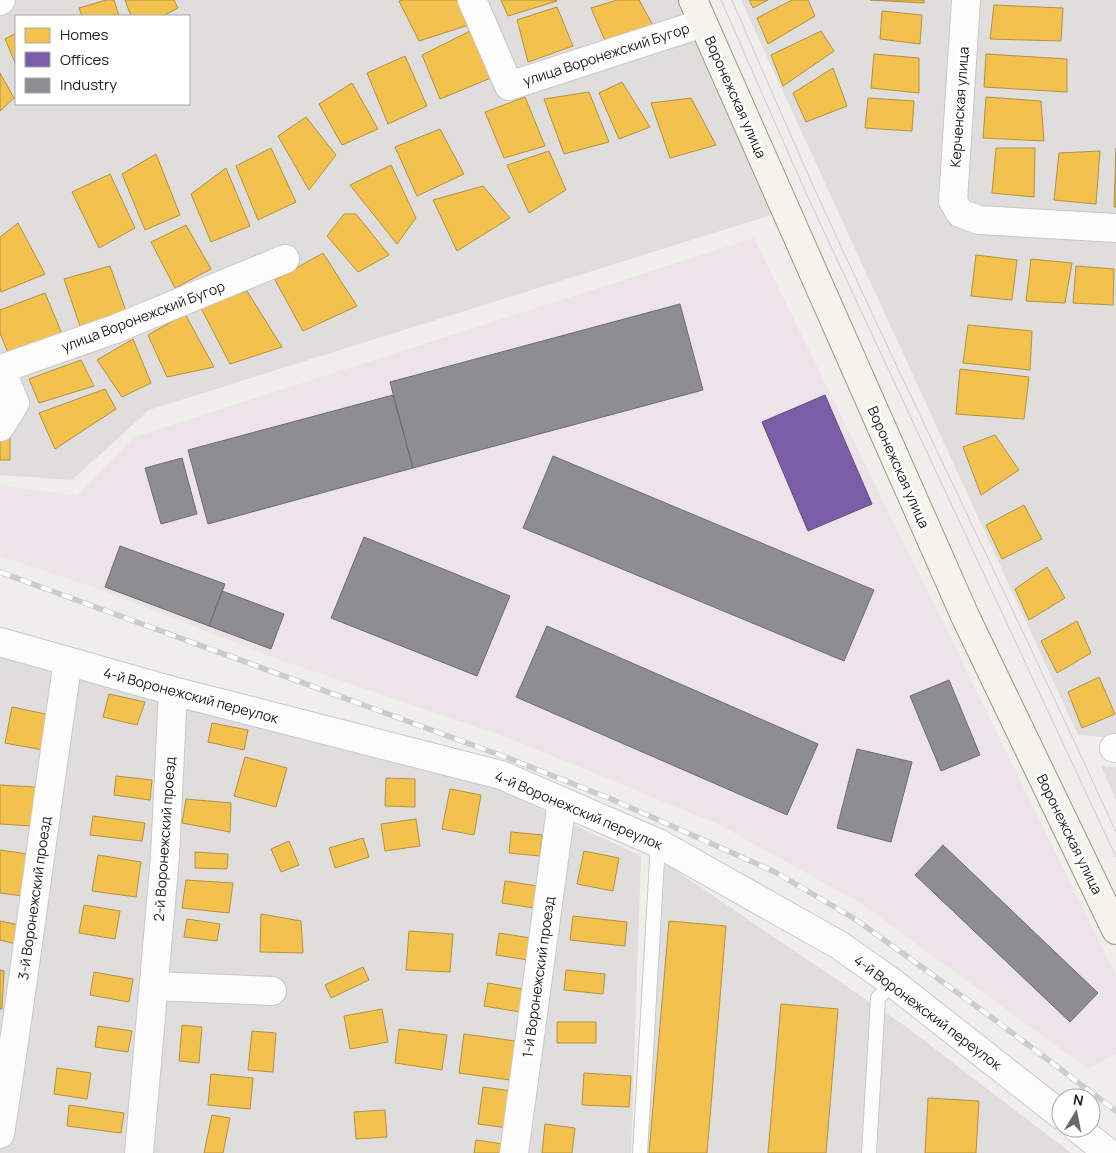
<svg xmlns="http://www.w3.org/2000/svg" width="1116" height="1153" font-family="Manrope,sans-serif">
<rect width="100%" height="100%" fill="#f0eeeb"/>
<!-- residential -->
<path fill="#dfdedc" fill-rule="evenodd" d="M0 0H680L774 214 149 410 72 480 0 475ZM16 16H189V104H16Z
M741 0H1116V738L1078 735Z
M0 656 490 786 641 856 631 1153H0Z
M1101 766 1116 767V800Z
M665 863 905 1026 1071 1153H645Z"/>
<!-- industrial -->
<path fill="#ede4e9" d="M754 238 1116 975V1054L1088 1069 860 903 720 825 511 739 269 656 99 589 0 556V485L77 496 134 437Z"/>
<!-- homes -->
<path fill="#f2c14e" stroke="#b49141" d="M106 0H114L119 16H82L79 8Z
M125 0H174L178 8 163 16H131Z
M402 0H461L472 24 419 41 399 1Z
M501 0H556L557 1 508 16Z
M617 0H639L654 27 606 43 591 8Z
M749 0H768L753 8Z
M792 0H808L815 16 768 44 757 18Z
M870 0H924V3Z
M994 5 1063 8 1061 41 990 39Z
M557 7 573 46 528 62 517 20Z
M882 11 922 15 920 44 880 39Z
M470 31 491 78 440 99 422 55Z
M821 31 834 51 783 86 771 55Z
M16 33V65L5 39Z
M874 54 919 58V93L871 88Z
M986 54 1067 59V92L984 87Z
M405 56 427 106 388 124 367 73Z
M833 68 847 106 806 122 793 93Z
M0 73 14 98 0 111Z
M622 82 650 127 619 139 599 93Z
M352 83 378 129 342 145 319 104Z
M589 92 609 142 564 154 544 99Z
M525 97 545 146 504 158 485 112Z
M986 97 1041 101 1044 141 983 138Z
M691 98 716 145 670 158 651 103Z
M868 98 914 101 912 131 865 128Z
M306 117 336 155 309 190 278 136Z
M440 129 464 174 417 196 395 147Z
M271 148 296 202 258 220 236 166Z
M996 148H1035L1034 197 992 193Z
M1116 148V207H1114Z
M549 151 566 190 529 213 507 165Z
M1100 151 1096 204 1054 200 1059 153Z
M156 154 180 215 145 230 122 174Z
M391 165 416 218 397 244 350 185Z
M226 168 250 226 211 242 191 194Z
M110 174 135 228 99 248 72 192Z
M483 186 510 218 457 251 433 200Z
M344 214H356L389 255 358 272 327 236Z
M18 223 45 274 1 292 0 289V237Z
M186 225 211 269 175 288 151 242Z
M323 253 357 306 303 331 275 280Z
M976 255 1017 260 1012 300 971 296Z
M1031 259 1072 263 1065 303 1026 301Z
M110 266 126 311 81 329 64 279Z
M1076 266 1114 269 1113 305 1073 303Z
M247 291 282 347 230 364 200 306Z
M45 293 62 334 9 355 0 333V310Z
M185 314 214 367 167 377 148 335Z
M968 325 1032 331 1030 370 963 363Z
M133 339 151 383 122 397 97 360Z
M81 360 94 386 39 403 29 379Z
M960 369 1029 377 1024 419 956 414Z
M105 389 116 409 55 449 39 413Z
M0 435 10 436V460H0Z
M995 435 1019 470 981 495 963 447Z
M1024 505 1042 539 1002 559 986 525Z
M1047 567 1065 598 1029 620 1015 589Z
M1077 621 1091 653 1057 673 1041 641Z
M1099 677 1115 714 1082 728 1068 692Z
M109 694 145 702 137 725 103 717Z
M12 707 50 715 43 750 5 743Z
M212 723 248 730 244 750 208 742Z
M245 757 287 768 276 807 234 796Z
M116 776 152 780 150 800 114 795Z
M386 778 415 779V807L385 806Z
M0 785 35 787 32 826 0 824Z
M450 789 481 795 474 835 442 829Z
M186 799 231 803 230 832 182 823Z
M93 816 145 823 142 841 90 835Z
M416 819 420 846 385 851 381 824Z
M511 832 542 835 540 856 509 853Z
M363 838 369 857 335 868 329 848Z
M289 841 299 865 281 872 271 849Z
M0 850 28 854 23 896 0 893Z
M584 851 619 858 613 891 577 884Z
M195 852 228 854 227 869 195 868Z
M98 855 141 862 136 897 92 891Z
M186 880 233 883 229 913 182 908Z
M505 881 538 886 534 908 502 903Z
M84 905 120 911 115 939 79 933Z
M261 914 301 921 303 953 260 952Z
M573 916 627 922 625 946 570 940Z
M187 919 220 924 217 941 184 937Z
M0 921 20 925 16 944 0 940Z
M669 921 726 926 707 1153H649Z
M409 931 453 934 450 972 406 970Z
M499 933 531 938 528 960 496 955Z
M363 967 369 980 331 998 325 985Z
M0 970 4 971 2 1009H0Z
M566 970 605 974 603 994 564 990Z
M94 972 133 979 129 1002 90 995Z
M488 983 523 989 520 1012 484 1006Z
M781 1004 838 1009 826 1153H768Z
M382 1009 388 1042 350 1049 344 1016Z
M557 1022H596V1043H557Z
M182 1025 202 1027 199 1063 179 1061Z
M98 1026 132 1031 128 1052 95 1047Z
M399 1029 447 1035 442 1070 395 1063Z
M252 1031 276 1033 273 1072 248 1070Z
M464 1034 515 1041 510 1080 459 1073Z
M57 1068 91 1073 87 1099 54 1094Z
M584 1073 631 1076 629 1107 582 1105Z
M211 1074 253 1078 250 1109 208 1105Z
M483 1087 512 1091 508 1128 478 1124Z
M928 1098 979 1101 976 1153H925Z
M69 1105 124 1113 121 1133 67 1126Z
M385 1110 387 1137 356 1139 354 1112Z
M212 1115 230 1118 223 1153H204Z
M545 1124 575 1128 572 1153H542Z
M476 1140 503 1144 502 1153H474Z"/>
<!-- offices -->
<path fill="#7b5ea7" stroke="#604c7f" d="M825 395 872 504 808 531 762 422Z"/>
<!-- industry -->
<path fill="#8d8d92" stroke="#6d6d70" d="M680 304 703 390 413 468 390 382Z
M393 395 413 468 208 524 188 450Z
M553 456 874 590 844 661 523 528Z
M182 458 197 514 161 524 145 468Z
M364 537 510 596 477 676 331 618Z
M120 546 225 584 209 626 105 587Z
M222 591 284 614 271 649 209 626Z
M547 626 818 744 787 815 516 697Z
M949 680 980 755 941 771 910 696Z
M857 749 912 762 891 842 837 828Z
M943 845 1098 993 1070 1022 915 875Z"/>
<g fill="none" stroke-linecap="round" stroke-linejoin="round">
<!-- lane casing -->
<g stroke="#c9c8c7" stroke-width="16">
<path id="lane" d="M640 1153 658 843
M869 1153 878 998 893 983"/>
</g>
<!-- street casing -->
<g stroke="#c9c8c7" stroke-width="30">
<path id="street" d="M472 0 509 86 703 23
M966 0 953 201 960 213 979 220 1116 228
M0 1 1 0
M0 368 15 403 0 427
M1 369 115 329 285 259
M0 642 173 691 501 775 658 843 839 945 893 983 1061 1115
M1114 748H1116
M154 986 272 991
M1077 1128 1109 1153
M0 1134C25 977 44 819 68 661
M139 1153 165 856 173 691
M514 1153 562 801"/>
</g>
<!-- secondary casing -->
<g stroke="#999a82" stroke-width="30">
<path id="secondary" d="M693 0 965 616 1116 930"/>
</g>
<!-- lane -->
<use href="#lane" stroke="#fdfcfc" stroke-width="14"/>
<!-- street -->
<use href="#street" stroke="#fdfcfc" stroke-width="28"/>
<!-- secondary -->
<use href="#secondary" stroke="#f4f4ed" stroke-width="28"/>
<!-- tram -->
<path stroke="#ccc" stroke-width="1" d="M721 0 806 193 1116 857
M732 0C759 63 787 127 815 190 913 405 1018 617 1116 832"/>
<!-- rail casing -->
<g stroke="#ccc" stroke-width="5.5">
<path id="rail" d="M0 572 508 758 611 799 775 872 855 919 987 1014 1116 1111"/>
</g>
<!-- rail -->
<use href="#rail" stroke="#fff" stroke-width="4" stroke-dasharray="11" stroke-linecap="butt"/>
</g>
<g text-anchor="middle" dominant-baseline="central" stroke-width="5" stroke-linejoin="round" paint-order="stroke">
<!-- street labels -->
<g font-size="14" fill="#222" stroke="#fff">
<text transform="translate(606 54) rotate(-18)">улица Воронежский Бугор</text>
<text transform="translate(736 97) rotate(66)">Воронежская улица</text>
<text transform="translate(959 107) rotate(-86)">Керченская улица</text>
<text transform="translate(143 316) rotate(-21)">улица Воронежский Бугор</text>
<text transform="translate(899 467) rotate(66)">Воронежская улица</text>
<text transform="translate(191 695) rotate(15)">4-й Воронежский переулок</text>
<text transform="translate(579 810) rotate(23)">4-й Воронежский переулок</text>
<text transform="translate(1070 834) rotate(64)">Воронежская улица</text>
<text transform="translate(164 839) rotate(-86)">2-й Воронежский проезд</text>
<text transform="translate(34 898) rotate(-82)">3-й Воронежский проезд</text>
<text transform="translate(538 977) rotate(-82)">1-й Воронежский проезд</text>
<text transform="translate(928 1012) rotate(37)">4-й Воронежский переулок</text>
</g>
</g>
<!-- legend -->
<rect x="15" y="15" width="175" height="90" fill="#ffffff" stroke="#a7a7a7"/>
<rect x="25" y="28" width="25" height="15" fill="#f2c14e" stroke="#a7a7a7"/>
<text x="60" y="40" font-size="15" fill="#222222">Homes</text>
<rect x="25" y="52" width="25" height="15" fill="#7b5ea7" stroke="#a7a7a7"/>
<text x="60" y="65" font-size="15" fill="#222222">Offices</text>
<rect x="25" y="78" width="25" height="15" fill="#8d8d92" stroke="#a7a7a7"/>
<text x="60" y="90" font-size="15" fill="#222222">Industry</text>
<!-- north arrow -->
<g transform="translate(1076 1113) rotate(10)"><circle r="24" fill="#ffffff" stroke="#a7a7a7"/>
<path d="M0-4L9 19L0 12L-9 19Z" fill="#6a6968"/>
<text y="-8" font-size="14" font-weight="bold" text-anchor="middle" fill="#222222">N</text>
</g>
</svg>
